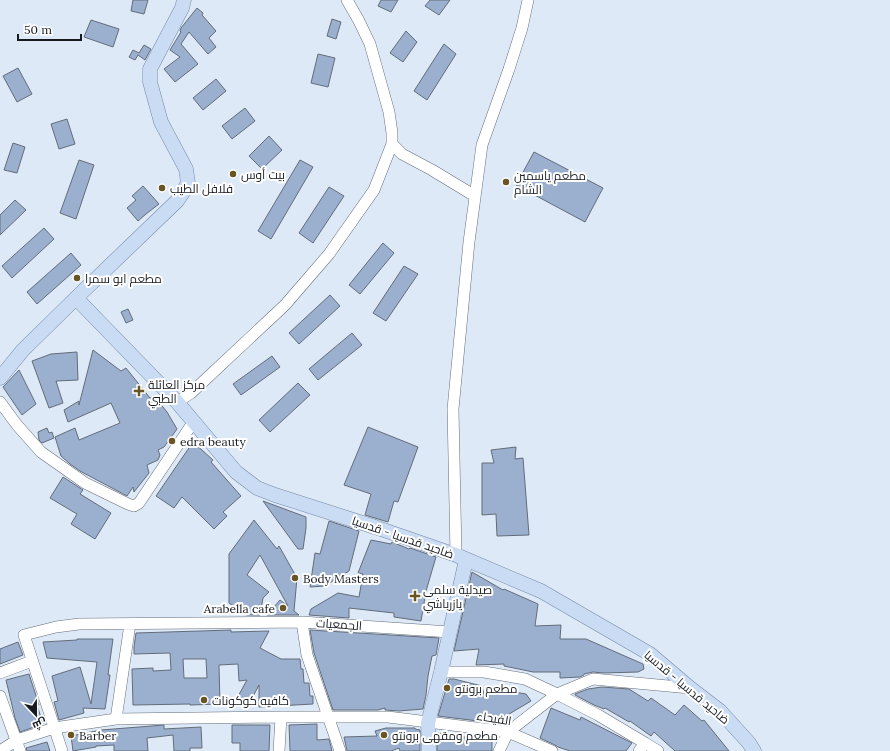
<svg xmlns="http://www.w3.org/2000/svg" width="890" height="751" font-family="Lora,Cairo,serif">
<rect width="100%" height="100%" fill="#dee9f8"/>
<!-- building -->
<path fill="#9bb0ce" stroke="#636c79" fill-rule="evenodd" d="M133 0H148L144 14 131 11Z
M381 0H398L391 12 378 6Z
M430 0H450L439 15 425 6Z
M197 8 203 13 202 15 216 31 209 38 216 47 208 54 189 32 181 44 198 64 175 82 164 69 180 57 170 50 181 32 180 31 181 28Z
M332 19 341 22 336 39 327 36Z
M91 20 119 29 113 47 84 37Z
M406 31 417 42 403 62 390 53Z
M444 44 456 54 427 100 414 91Z
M144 45 151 49 145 60 138 55 135 60 129 57 133 50 139 53Z
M318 54 335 58 328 87 311 83Z
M18 68 32 94 17 102 3 76Z
M216 79 226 91 203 110 193 98Z
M245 108 255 121 232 139 222 126Z
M67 119 75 144 59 149 51 124Z
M269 136 282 150 262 169 249 156Z
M13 143 25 147 17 173 4 170Z
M534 152 603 188 585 222 516 185Z
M79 160 94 165 76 219 60 213Z
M300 160 313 167 271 239 258 231Z
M143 186 159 204 146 214 138 221 127 208 136 200 132 196Z
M329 187 344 196 313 243 299 233Z
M15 200 26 210 0 235V215Z
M44 228 54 239 12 278 2 266Z
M383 243 394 253 360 294 349 285Z
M71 253 81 265 37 304 27 292Z
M404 266 418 274 386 321 373 313Z
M330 295 340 306 299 344 289 333Z
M128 309 133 320 126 323 121 312Z
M352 333 362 345 318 380 309 369Z
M93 350 121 371 126 368 150 398 154 396 167 412 177 429 164 447 158 450 160 455 158 460 147 465 149 473 134 492 133 487 127 496 80 471 70 464 61 456 55 437 75 428 79 440 120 423 111 403 68 422 64 410 79 401V405Z
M77 352 78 380 56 381 63 403 49 408 32 361 51 354Z
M272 356 280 367 241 395 233 384Z
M19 370 36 404 22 415 3 387Z
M298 383 310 395 270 432 259 420Z
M368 427 418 447 398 502 394 501 388 522 365 515 371 494 344 485Z
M47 428 49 433 52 432 54 438 42 443 39 440 38 432Z
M193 442 213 460 211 462 241 496 223 512 227 516 214 529 182 497 174 508 156 496Z
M516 447 515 459 523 458 529 535 497 536 496 514 482 515V463H494L491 450Z
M63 477 83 490 80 494 111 513 95 539 71 524 77 514 50 498Z
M263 501 306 517V528L303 549H298Z
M254 520 277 549 279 546 297 578 294 611 299 615H267L280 600 288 606 260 555 247 575 269 592 263 598 260 615H247L229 603V554Z
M329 521 359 531 349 571 325 586 310 587 315 553 320 554Z
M371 540 391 544 392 542 409 549 410 548 436 557 426 591 421 621 394 617V613L349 608V618L309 615 311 609 338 593 359 597 363 574 358 573Z
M472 572 503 590 504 589 538 604 535 626 561 625 560 639H586L643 664 644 669 638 672 604 673 593 672 584 674V675L580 677 560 678V672H533L504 666V664L476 665 479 649 454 651Z
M231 630V632L269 631 260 648 281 659H300L301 669H303L304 683H309L310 696H313V704L259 707V685L248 706 236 700 247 680 239 681 238 664 219 665 220 704 190 705V704L133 705 132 669 153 668V671L171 670 170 653 134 654V647L136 633ZM183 659H206L207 678H184Z
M310 630 439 638 436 655 432 656 428 676 426 695 423 709 399 711 385 710V708L378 710H333L314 653Z
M77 639H113L108 675H110L105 709 83 708 84 713 59 720 54 702 58 701 52 676 80 667 91 704 97 662 47 658 43 642 77 640Z
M18 642 23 655 0 664V649Z
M29 674 39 705H37L43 724 20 732 15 718 6 680Z
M449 679H454L482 686 484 695 503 690 526 694 531 701 494 723 438 716Z
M602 687 629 689 648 701 651 698 675 715 684 705 702 721 704 720 729 751H675L654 732 651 736 630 721 629 722 605 708 604 709 594 705 575 695V694L588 689Z
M551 708 580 720 581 717 632 743 626 751H570L558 747 555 745 540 738Z
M317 724V740L329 739 332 751H290L289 725Z
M164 725V729L201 727 202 748H190V751H174L173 735 147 738 148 751H114V745L96 746V747L73 751 71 736 101 730Z
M232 725H270L269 751H240V743H232Z
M386 728H415V729L420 730V751H400L399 748 391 751H347L344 737 377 736 375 731Z
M437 733 492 741V751H437Z
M47 742 50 751H27L26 748Z"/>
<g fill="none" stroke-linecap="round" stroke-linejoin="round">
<!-- minor casing -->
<g stroke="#656e7b" stroke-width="12">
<path id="minor" d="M392 144 402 154 432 170 475 196
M0 402 17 425 41 452 85 483 128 504 134 506 139 503 194 421
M177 402 191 393 285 305 329 254 374 190 392 144V133L389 112 370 44 359 21 347 0
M456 555 453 409 469 242 482 145 509 69 522 28 528 0
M302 622 307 655 340 751
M441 672H484L525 679 557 694 508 732 499 751
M0 673 32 661
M557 694 593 679 690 688
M557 694 598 715 645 743
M0 696 20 751
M116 719 130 624
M0 751 17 740 54 728 116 719 281 717H388L508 732 552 751
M62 751 24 635 56 627 79 624 302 622 450 632
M279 751 281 717
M639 751 645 743 658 751"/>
</g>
<!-- major casing -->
<g stroke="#7489a5" stroke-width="15">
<path id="major" d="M76 298 177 402 236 472 257 488 275 495 375 527 456 555 541 591 650 654 690 688 720 711 749 743 754 751
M0 378 23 350 76 298 177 201 183 192 188 183 186 169 161 122 150 82V69L182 8 184 0
M429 751 428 723 441 672 466 560"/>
</g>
<!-- minor -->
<use href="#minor" stroke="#fff" stroke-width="11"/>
<!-- major -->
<use href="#major" stroke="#cadcf4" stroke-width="14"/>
</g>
<!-- markers -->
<g fill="#695423" stroke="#fff" stroke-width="1.5">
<circle cx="233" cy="174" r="4"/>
<circle cx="506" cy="182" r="4"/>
<circle cx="162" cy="188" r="4"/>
<circle cx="77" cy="278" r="4"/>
<path d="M137 385h4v4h4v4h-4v4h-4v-4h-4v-4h4z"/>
<circle cx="172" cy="441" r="4"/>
<circle cx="295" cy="578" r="4"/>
<path d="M413 590h4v4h4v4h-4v4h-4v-4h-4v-4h4z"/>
<circle cx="283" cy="608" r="4"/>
<circle cx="447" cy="688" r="4"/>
<circle cx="204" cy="700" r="4"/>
<circle cx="71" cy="735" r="4"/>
<circle cx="384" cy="735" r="4"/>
</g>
<g text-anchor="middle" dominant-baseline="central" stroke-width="4" stroke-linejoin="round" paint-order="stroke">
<!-- poi labels -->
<g font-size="12" fill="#161a1f" stroke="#fff" text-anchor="start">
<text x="241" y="174">بيت أوس</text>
<text x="514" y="175">مطعم ياسمين<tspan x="514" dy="14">الشام</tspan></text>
<text x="170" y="188">فلافل الطيب</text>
<text x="85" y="278">مطعم ابو سمرا</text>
<text x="148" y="384">مركز العائلة<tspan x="148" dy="14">الطبي</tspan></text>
<text x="180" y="441">edra beauty</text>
<text x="303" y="578">Body Masters</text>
<text x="423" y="589">صيدلية سلمى<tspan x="423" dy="14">يازرباشي</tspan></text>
<text x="275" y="608" text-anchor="end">Arabella cafe</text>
<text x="455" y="688">مطعم برونتو</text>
<text x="212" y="700">كافيه كوكونات</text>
<text x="79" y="735">Barber</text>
<text x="392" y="735">مطعم ومقهى برونتو</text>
</g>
<!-- street labels -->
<g font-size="12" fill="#161a1f" stroke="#fff">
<text transform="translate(403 537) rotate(19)">ضاحيد قدسيا - قدسيا</text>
<text transform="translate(339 624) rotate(4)">الجمعيات</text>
<text transform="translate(687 687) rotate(40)">ضاحيد قدسيا - قدسيا</text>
<text transform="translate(494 718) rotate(9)">الفيحاء</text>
</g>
</g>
<!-- north arrow -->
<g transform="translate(36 715) rotate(158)" stroke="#ffffff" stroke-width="3" paint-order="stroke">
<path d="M0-3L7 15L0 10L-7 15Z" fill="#161a1f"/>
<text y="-6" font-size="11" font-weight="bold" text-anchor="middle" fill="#161a1f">ش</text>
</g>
<!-- scale -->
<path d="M18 34v6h63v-6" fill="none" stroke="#161a1f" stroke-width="2"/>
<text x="24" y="34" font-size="12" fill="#161a1f" stroke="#ffffff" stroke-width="3" paint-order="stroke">50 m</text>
</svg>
